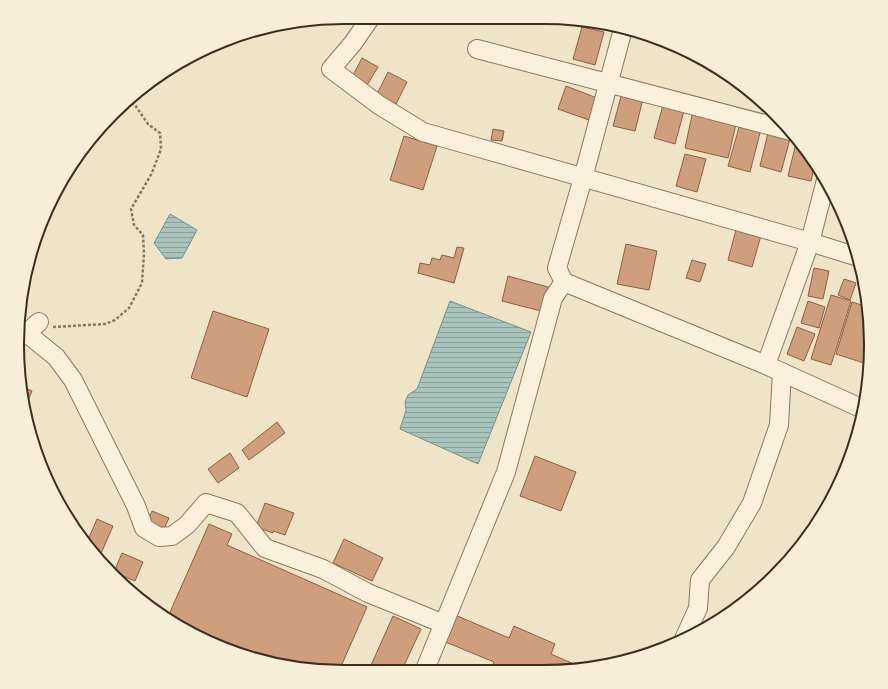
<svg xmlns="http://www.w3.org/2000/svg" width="888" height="689" font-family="Literata,serif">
<defs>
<pattern id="water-rules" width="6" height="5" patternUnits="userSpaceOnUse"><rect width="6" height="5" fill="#a9c4bc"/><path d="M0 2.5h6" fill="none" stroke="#8ba098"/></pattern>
</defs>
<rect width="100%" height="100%" fill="#f0e4c8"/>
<!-- water -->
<path fill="url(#water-rules)" stroke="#6f938a" d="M170 214 197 230 182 258 166 259 154 243Z
M450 301 531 332 478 464 400 429 406 410 405 402 408 395 417 389Z"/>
<!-- building -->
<path fill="#cf9f7d" stroke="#8d5f41" d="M582 27 604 32 595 65 573 59Z
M362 58 378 67 366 87 351 79Z
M388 72 407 82 396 104 377 94Z
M566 86 597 98 589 120 558 109Z
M622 93 643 99 635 131 613 126Z
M663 105 684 111 675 144 654 138Z
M694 106 738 116 728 158 685 148Z
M740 124 761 129 750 172 728 166Z
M493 129 504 131 502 141 491 140Z
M768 133 790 139 781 172 760 166Z
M404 136 437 146 423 190 390 180Z
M797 139 815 164 811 181 788 176Z
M685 154 706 159 697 192 676 186Z
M737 226 762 232 752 267 728 260Z
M626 244 657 251 649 290 617 284Z
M457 247 464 248 454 283 418 273 420 263 430 265 432 258 440 260 442 255 454 258Z
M692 260 706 264 700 282 686 278Z
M814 268 829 271 823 299 808 296Z
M508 276 548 287 541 311 502 301Z
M844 279 856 283 850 300 838 295Z
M831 295 851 301 831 365 811 359Z
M808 301 825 307 819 328 801 323Z
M852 302 868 307 870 353 867 364 836 354Z
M213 311 269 329 247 397 191 378Z
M797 327 815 334 804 361 787 354Z
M23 387 32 391 26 405H25Z
M27 419 34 421 29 432 28 429Z
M277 422 285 433 249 460 242 450Z
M230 453 239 468 218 483 208 469Z
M535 456 576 472 561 511 520 496Z
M265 503 294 513 285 535 273 531V533L256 527Z
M152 511 169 518 163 531 146 524Z
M97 519 113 526 99 558 87 542Z
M209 524 232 534 227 545 367 607 339 671 281 666 219 647 167 619Z
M344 539 383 558 372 581 333 563Z
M122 553 143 562 135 581 114 572Z
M455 615 509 638 514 626 555 644 551 654 583 668 565 671H498L491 669 494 662 443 641Z
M393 616 421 629 401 672H368Z"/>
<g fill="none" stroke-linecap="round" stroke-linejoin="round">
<!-- minor casing -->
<g stroke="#8d765c" stroke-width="20">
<path id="minor" d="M371 17 353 43 331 69 379 105 423 132 810 242 858 257
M623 29 583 178 557 268 564 282 766 365 863 409
M477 49 791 131
M39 322 29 331 30 336 56 357 73 380 136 506 144 528 159 537 172 536 187 525 206 503 237 513 265 548 323 569 368 593 444 624
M766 365 810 242 826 180
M684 639 698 608 700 580 726 547 752 503 779 425 782 372
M424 672 506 472 553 298 564 282"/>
</g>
<!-- path -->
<path stroke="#8d765c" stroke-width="2.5" stroke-dasharray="3 2" stroke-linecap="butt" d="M53 327 105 324 115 320 129 308 142 283 144 253 143 235 134 225 131 209 152 173 161 149 160 133 148 124 135 105 129 101"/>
<!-- minor -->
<use href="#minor" stroke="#faf1dc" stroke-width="18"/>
</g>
<!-- crop -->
<path d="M0 0H888V689H0ZM344 24H544A320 320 0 0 1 864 344V345A320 320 0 0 1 544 665H344A320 320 0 0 1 24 345V344A320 320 0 0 1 344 24Z" fill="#f7eed8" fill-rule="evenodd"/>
<path fill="none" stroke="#3d2e20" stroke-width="2" d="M344 24H544A320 320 0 0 1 864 344V345A320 320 0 0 1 544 665H344A320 320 0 0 1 24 345V344A320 320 0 0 1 344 24Z"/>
</svg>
